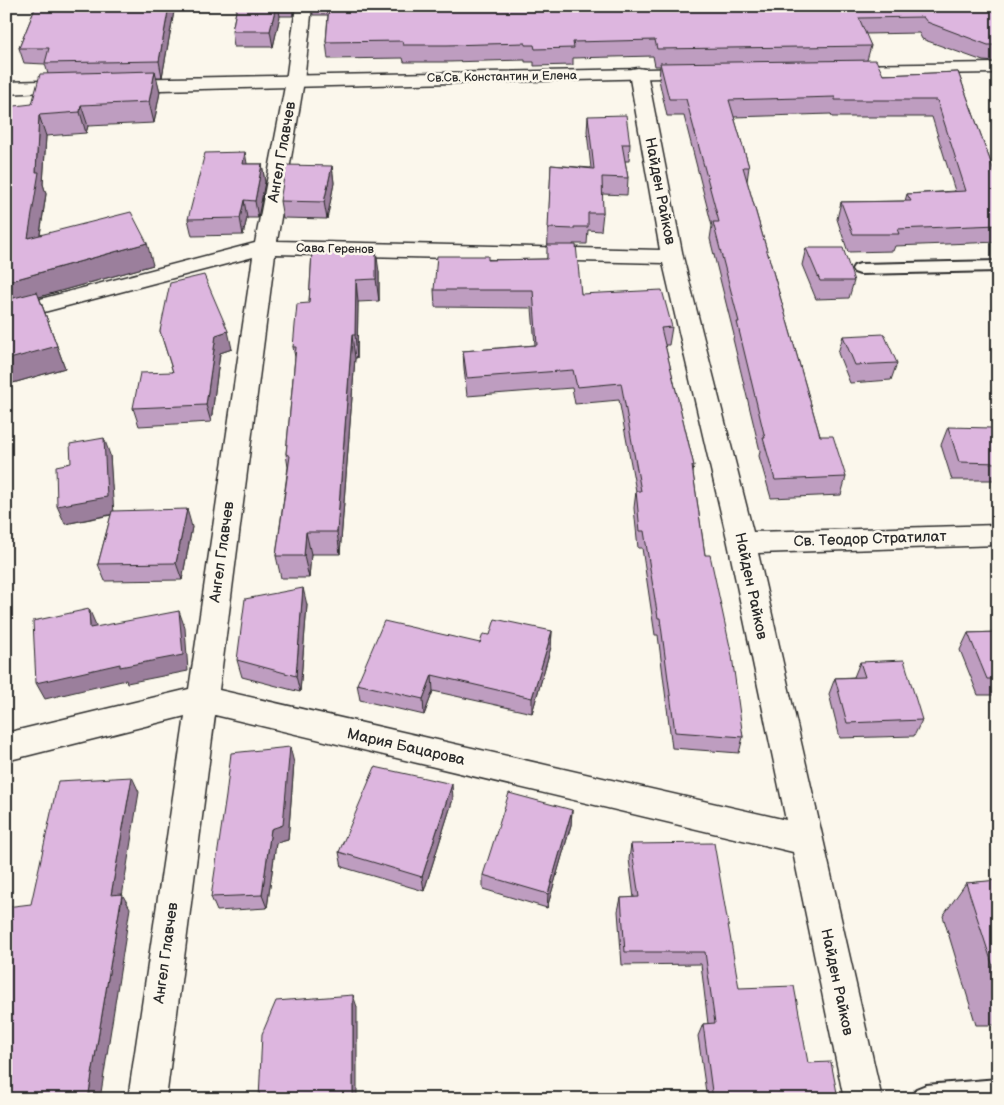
<svg xmlns="http://www.w3.org/2000/svg" width="1004" height="1105" font-family="'Balsamiq Sans',sans-serif">
<rect width="100%" height="100%" fill="#fbf7ec"/>
<filter id="ink" filterUnits="userSpaceOnUse"><feTurbulence type="fractalNoise" baseFrequency=".02" numOctaves="2"/><feDisplacementMap in="SourceGraphic" scale="10" xChannelSelector="R" yChannelSelector="G"/><feConvolveMatrix kernelMatrix="1 2 1 2 8 2 1 2 1" color-interpolation-filters="sRGB"/></filter>
<g filter="url(#ink)">
<g fill="none" stroke-linecap="round" stroke-linejoin="round">
<!-- service casing -->
<g stroke="#2b2b2b" stroke-width="4">
<path id="service" d="M998 261V271L860 274 854 272 852 269 854 266 860 264Z
M998 1079V1099H912L916 1089 926 1085Z"/>
</g>
<!-- minor casing -->
<g stroke="#2b2b2b" stroke-width="3">
<path id="minor" d="M296 6H312L304 81 277 241 660 250 629 73 632 69 638 68 644 69 647 73 683 257 753 532 998 525V545L758 553 882 1099H844L793 852 215 715 166 1099H128L185 716 6 761V733L189 689 253 257 6 322V308L255 243 286 81ZM275 254 663 263 728 543 786 820 219 690Z"/>
</g>
<!-- tertiary casing -->
<g stroke="#2b2b2b" stroke-width="3">
<path id="tertiary" d="M998 63V73L843 75 837 74 834 70 837 66 843 65Z
M697 68 703 69 706 73 703 77 120 91 113 89 111 85 113 81 120 79Z
M75 80 82 82 84 86 82 90 6 94V82Z"/>
</g>
<!-- service -->
<use href="#service" fill="#fbf7ec" fill-rule="evenodd"/>
<!-- minor -->
<use href="#minor" fill="#fbf7ec" fill-rule="evenodd"/>
<!-- tertiary -->
<use href="#tertiary" fill="#fbf7ec" fill-rule="evenodd"/>
</g>
<!-- wall -->
<path fill="#be9dc0" stroke="#2b2b2b" d="M36 6H175L162 77H156L160 92 154 123 88 126 86 133 46 136 43 184 46 194 40 235 153 265 39 297 65 368 6 385 32 104 48 74 45 64 24 63 19 48Z
M237 6H295L293 16H280L273 47H234L232 31Z
M312 6H998V62L983 61 922 39 919 33 865 34 871 46 867 60 883 75 958 72 998 182V242L895 246 893 251 848 252 837 219 841 202 905 201 907 194 955 191 932 117H832L831 114 734 117 749 167 747 181 820 436 846 477 841 495 771 498 759 456 760 451 733 339 734 335 710 239 712 226 684 116H667L659 80 660 66H655L653 56 573 58V65L534 66V62H525V60L448 62H404L403 58 328 59 326 42 328 15H313Z
M588 116 630 144 629 161H625L628 178 627 195 602 194 603 213 601 231 588 230 587 244H573L581 294 672 327 669 345H665L694 466 693 473 705 555 743 737 739 753 672 748 658 635H655L642 548H638L634 508 636 491 619 400 575 404 572 388 467 396 464 368 463 351 535 345 532 308 435 307 434 290 488 260 547 259 551 165 591 168 587 132Z
M247 164H262L265 182 258 218H247L243 235 192 236 188 219Z
M332 166 334 183 327 219 283 218 280 201Z
M806 248 854 281 849 298 816 299 802 265Z
M312 252 379 272V301L358 302 357 358H355L340 554H311L309 578H281L276 556 288 467 286 454 295 357 293 347 309 303Z
M160 331 232 349 220 353 211 422 139 426 133 408 173 372Z
M843 336 897 363 891 380 850 383 838 353Z
M948 427 998 443 997 480H952L941 445Z
M110 455 113 511 192 527 182 580 105 581 98 564 111 515 65 524Z
M307 605 300 692 242 677 237 660Z
M552 631 551 647 532 713 433 691 424 715 360 700 357 684 480 643 490 635Z
M998 632V695H978L960 650 968 633Z
M860 662 922 720 914 736 840 738 829 694 835 678 854 677Z
M294 763 288 840 276 843 267 908 217 911 211 897Z
M453 799 424 891 342 867 339 852Z
M572 810 571 825 547 908 483 889V875Z
M631 844 739 988 808 1063 838 1098 837 1099H707L698 1036 703 1024H708L701 964 622 965 618 911 621 898H634L629 859Z
M998 875V1025H976L943 916 966 883 993 881Z"/>
<!-- shaded-wall -->
<path fill="#9b7f9c" stroke="#2b2b2b" d="M169 6H175L162 77 159 61Z
M276 6H278L280 16 273 47 270 31Z
M292 6H295L293 16Z
M155 71 160 92 154 123 149 102Z
M81 105 88 126 86 133 80 112Z
M39 115 46 136 43 184 46 194 36 260 28 238 36 172Z
M245 152 248 169 243 164Z
M262 164 265 182 258 218 255 201Z
M332 166 334 183 327 219 324 202Z
M244 200 247 218 243 235 240 218Z
M147 243 153 265 39 297 65 368 6 385V282Z
M376 250 379 272V301L376 279Z
M356 280 358 302 357 358 355 335Z
M228 331 232 349 220 353 211 422 206 405 216 335Z
M352 335 355 358 340 554 337 532Z
M104 438 110 455 114 514 65 524 57 506Z
M187 509 192 527 182 580 176 563Z
M306 532 311 554 309 578 304 556Z
M303 588 307 605 300 692 296 676Z
M89 609 96 625 98 644 90 628Z
M179 611 185 628 188 671 127 683 126 680 45 699 36 683Z
M552 631 551 647 532 713V698Z
M432 675 433 691 424 715 423 699Z
M290 747 294 763 288 840 276 843 267 908 262 895 271 829Z
M132 777 139 792 120 909 111 895Z
M452 784 453 799 424 891 422 877Z
M572 810 571 825 547 908 548 894Z
M122 894 130 908 100 1099H88Z
M353 995 357 1007V1099H353Z"/>
<!-- building -->
<path fill="#ddb6df" stroke="#2b2b2b" d="M36 6H169L159 61 45 63 49 48H19Z
M237 6H276L270 31H232Z
M329 6H998V45H988L927 22 923 17 859 18 871 46 657 49 655 40 573 42 574 48 535 49 534 45H525V43L447 45H403L402 41 326 42Z
M876 60 883 75 958 72 998 182V225L897 229 899 234H853L841 202 911 201 907 194 966 191 937 100H835V97L729 100 749 167H743L820 436H833L846 477 775 480 763 438H765L737 322H739L713 222H719L686 99H669L660 63Z
M155 71 149 102 81 105 80 112 39 115 36 172H39L28 238 131 212 147 243 6 282V107L32 104 40 74Z
M626 115 630 144H622L628 178 602 177 603 213H588V227H574V229L548 228 551 165 594 169 588 116Z
M245 152 243 164H262L255 201 244 200 240 218 188 219 205 153Z
M286 165 332 166 324 202 280 201Z
M547 245H576L581 294 662 290 672 327 661 328 694 466H692L705 555H710L732 656 743 737 675 732 660 618H658L644 531H640L636 491H641L621 383 577 387 573 370 467 378 463 351 537 345 533 290H434L437 256H488V260L547 259Z
M806 248H843L854 281H820Z
M376 250V279L356 280 355 335H352L337 532H306L304 556H276L290 456 286 454 296 347H293L297 304 309 303 312 252Z
M204 275 228 331 216 335 206 405 133 408 140 373 173 372 160 331 170 283Z
M37 292 57 346 6 360V300Z
M884 334 897 363 855 365 843 336Z
M948 427 992 428 998 443V463L959 462Z
M104 438 107 497 57 506 56 466 71 463 70 444Z
M187 509 176 563 98 564 112 511Z
M303 588 296 676 237 660 245 599Z
M89 609 90 628 179 611 183 655 120 667V664L36 683 33 621Z
M495 619 552 631 532 698 432 675 423 699 357 684 384 621 480 643 483 634 490 635Z
M998 632V679H987L968 633Z
M904 660 922 720 847 723 835 678 865 677 860 662Z
M290 747 283 825 271 829 262 895 211 897 226 796 231 753Z
M375 767 452 784 422 877 339 852Z
M132 777 111 895 122 894 88 1099H6V907L31 904 58 781Z
M509 793 572 810 548 894 483 875Z
M714 843 739 988 794 986 808 1063 831 1062 838 1098 713 1099 703 1024 715 1023 705 952H625L621 898 639 897 631 844Z
M998 880V982L966 883Z
M353 995V1099H259L262 1034 276 1001Z"/>
</g>
<g text-anchor="middle" dominant-baseline="central" stroke-width="5" stroke-linejoin="round" paint-order="stroke">
<!-- far-street labels -->
<g font-size="12" fill="#2b2b2b" stroke="#fbf7ec">
<text transform="translate(502 77) rotate(-1)">Св.Св. Константин и Елена</text>
<text transform="translate(335 249) rotate(1)">Сава Геренов</text>
</g>
<!-- street labels -->
<g font-size="15" fill="#2b2b2b" stroke="#fbf7ec">
<text transform="translate(282 152) rotate(-80)">Ангел Главчев</text>
<text transform="translate(660 191) rotate(79)">Найден Райков</text>
<text transform="translate(870 539) rotate(-2)">Св. Теодор Стратилат</text>
<text transform="translate(222 552) rotate(-82)">Ангел Главчев</text>
<text transform="translate(751 586) rotate(78)">Найден Райков</text>
<text transform="translate(406 747) rotate(13)">Мария Бацарова</text>
<text transform="translate(166 953) rotate(-82)">Ангел Главчев</text>
<text transform="translate(837 982) rotate(78)">Найден Райков</text>
</g>
</g>
<!-- margin -->
<rect width="1004" height="1105" fill="none" stroke="#fbf7ec" stroke-width="25"/>
<rect x="12" y="12" width="979" height="1080" fill="none" stroke="#2b2b2b" stroke-width="2" filter="url(#ink)"/>
</svg>
